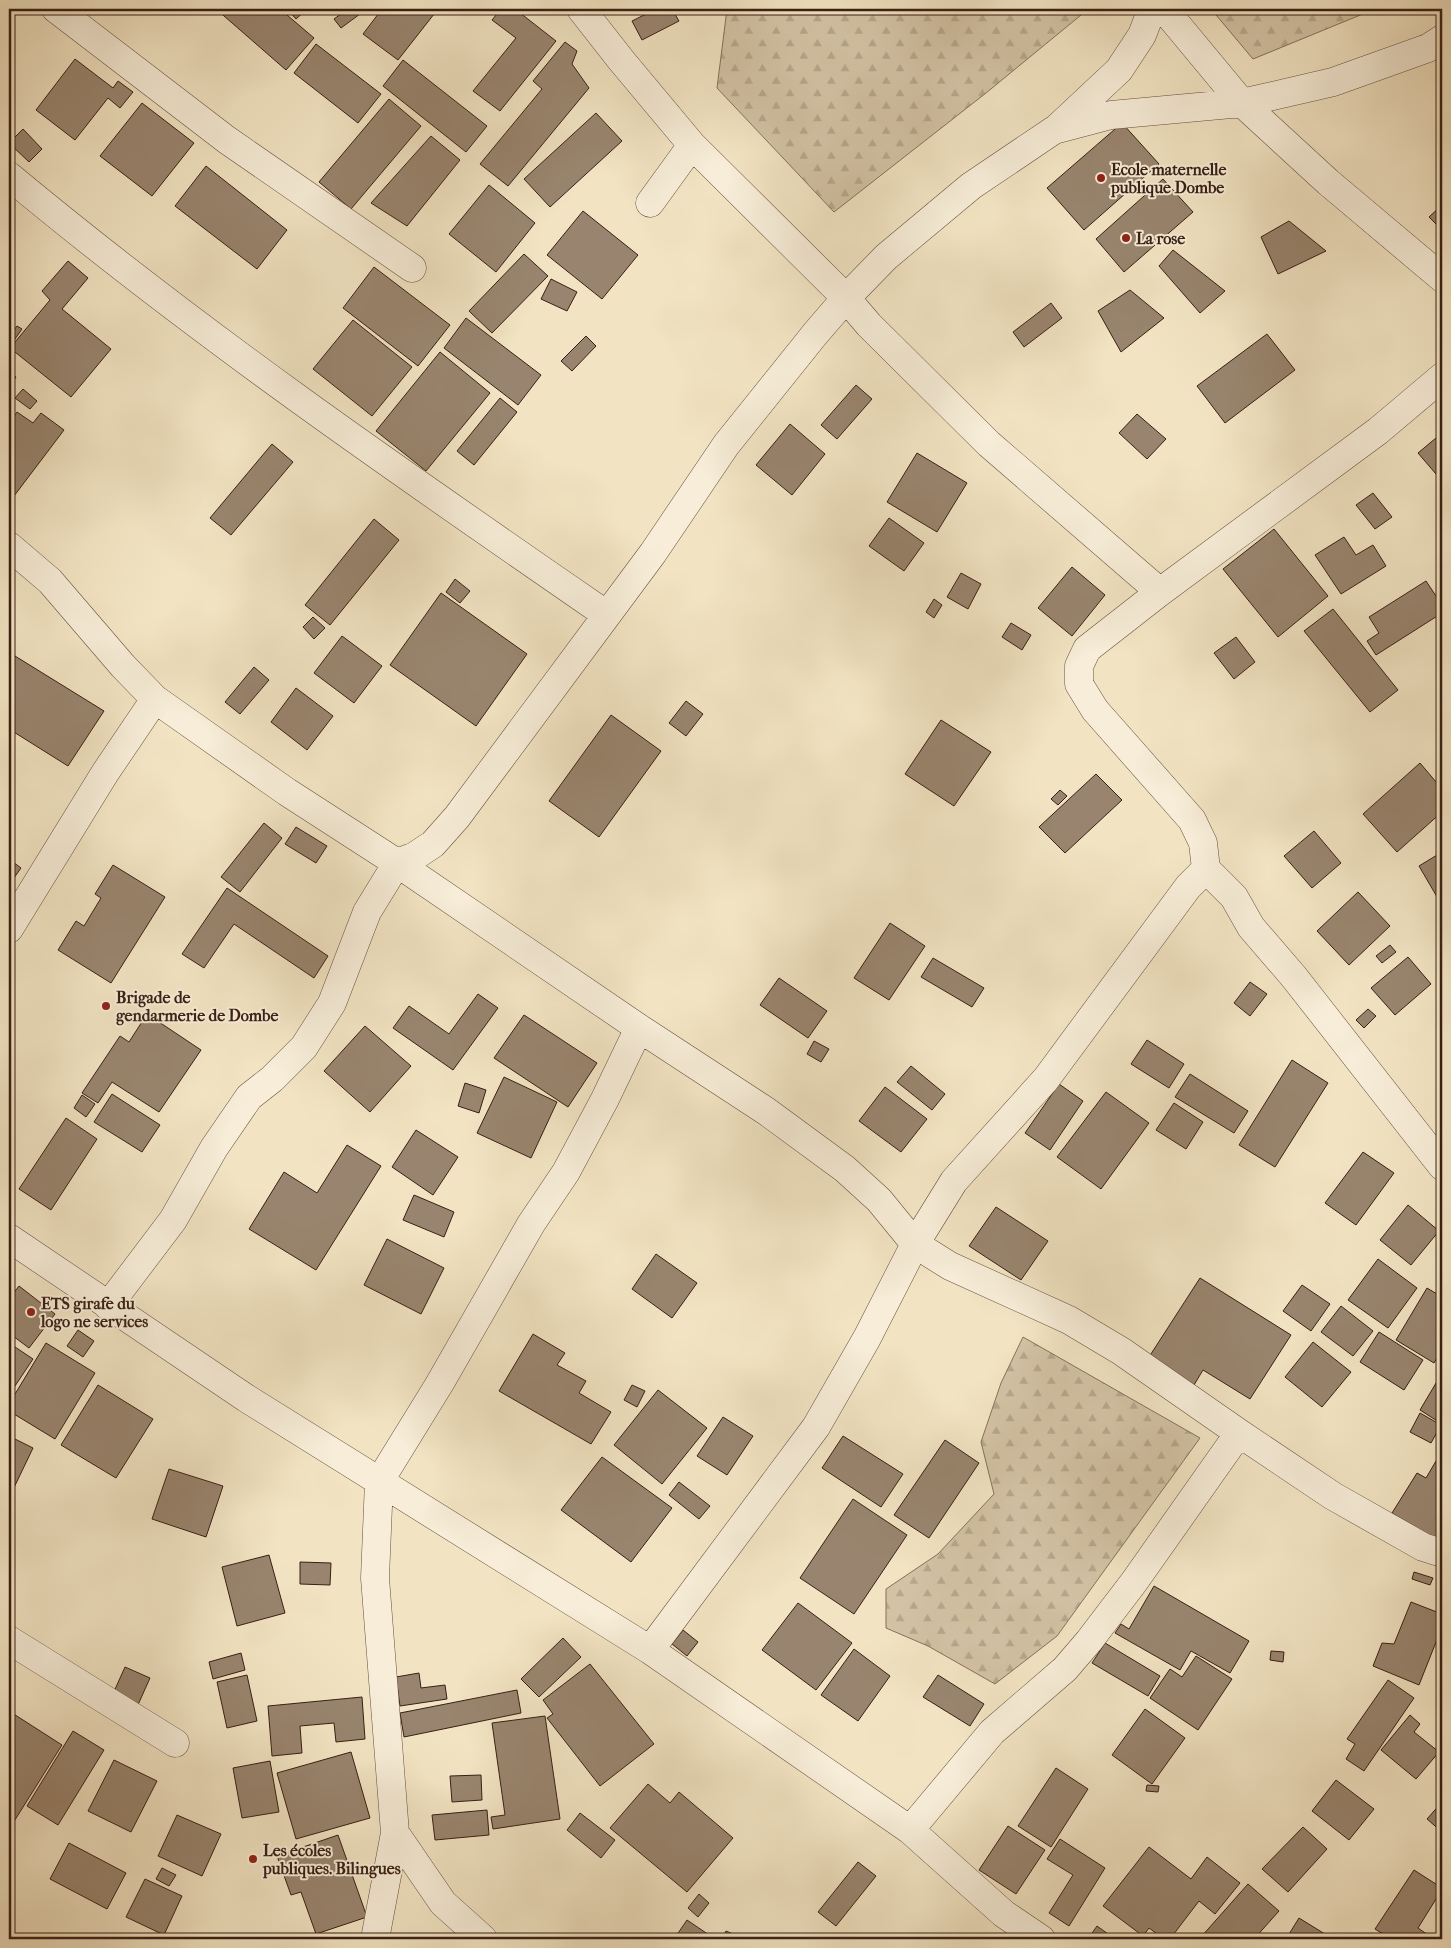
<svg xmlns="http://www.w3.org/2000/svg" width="1451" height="1948" font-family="'IM FELL French Canon',serif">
<defs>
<pattern id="forest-firs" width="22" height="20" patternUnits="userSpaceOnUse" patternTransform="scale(1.25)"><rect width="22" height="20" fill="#d3c3a5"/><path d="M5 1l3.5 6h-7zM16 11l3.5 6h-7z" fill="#b6a78d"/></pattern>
</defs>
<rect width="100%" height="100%" fill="#f2e4c3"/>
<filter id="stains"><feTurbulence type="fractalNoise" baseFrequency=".004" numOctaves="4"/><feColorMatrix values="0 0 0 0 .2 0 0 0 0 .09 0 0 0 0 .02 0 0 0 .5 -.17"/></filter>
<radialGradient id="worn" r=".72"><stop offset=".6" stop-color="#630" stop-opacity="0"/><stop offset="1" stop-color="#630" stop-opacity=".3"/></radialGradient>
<!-- forest -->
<path fill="url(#forest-firs)" stroke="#86715c" d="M727 9H1077L1081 15 986 93 834 212 717 88Z
M1211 9H1375L1253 59Z
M1023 1337 1200 1438 1057 1636 995 1684 928 1646 886 1628V1589L938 1554 994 1494 981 1442 1001 1383Z"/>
<!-- building -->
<path fill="#99856f" stroke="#391f14" d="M126 9H136L131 14Z
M216 9H280L314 38 286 70Z
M287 9H307L296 19Z
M348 9H362L364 11 341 28 334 19Z
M382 9H438L398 60 363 34Z
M501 9H515L556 41 500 111 473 91 516 38 492 20Z
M656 9H672L679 21 642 40 632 21Z
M565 42 577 51 572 64 589 88 508 186 480 164 542 89 533 81Z
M316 44 381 94 358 123 294 73Z
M75 59 113 88 118 81 133 92 120 108 108 98 75 140 36 110Z
M403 60 487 126 466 152 383 86Z
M389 99 421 126 351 209 319 182Z
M142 103 194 143 152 196 100 156Z
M596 113 622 141 550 207 524 179Z
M1122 123 1159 164 1084 230 1047 188Z
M23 129 42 149 29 162 9 143Z
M431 136 460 160 407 226 371 203Z
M206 166 287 230 257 269 175 206Z
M1163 179 1193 212 1124 272 1096 239Z
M489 185 535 223 496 272 449 234Z
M1442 205V224L1439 227 1429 217Z
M583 211 638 255 602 299 547 255Z
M1289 221 1326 251 1278 274 1261 237Z
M1173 250 1225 291 1200 313 1159 266Z
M524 254 548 276 492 333 469 311Z
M68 261 88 278 62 309 111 349 71 397 10 348 50 300 42 291Z
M374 267 450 325 418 366 343 308Z
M551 279 577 292 567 311 541 299Z
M1130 290 1164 318 1121 352 1098 311Z
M1051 303 1062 318 1024 347 1013 332Z
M466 318 541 375 518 405 444 348Z
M353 320 412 367 372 416 313 369Z
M17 326 22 329 15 339 10 335Z
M1267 334 1295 370 1225 423 1197 386Z
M586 336 596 346 572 371 561 361Z
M440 352 490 393 426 471 376 431Z
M9 372 16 377 9 388Z
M856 385 872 399 837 439 821 425Z
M23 389 37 401 30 409 15 398Z
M500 398 517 412 474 465 457 451Z
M17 412 33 423 41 413 64 430 11 500 9 499V424Z
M1137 414 1166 439 1147 459 1119 433Z
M790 424 825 454 792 495 756 465Z
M1442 433V481L1418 453Z
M272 444 293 462 231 535 210 518Z
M917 453 967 483 937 532 887 502Z
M1373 493 1392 517 1375 529 1356 505Z
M889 518 924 543 904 571 869 546Z
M374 519 399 540 330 625 305 605Z
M1274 529 1328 596 1278 637 1223 569Z
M1344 537 1356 555 1373 545 1386 566 1341 594 1315 555Z
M1072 567 1105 595 1072 636 1038 608Z
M961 573 981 584 968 609 947 597Z
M455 579 470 591 460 603 446 592Z
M1426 581 1442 605V613L1376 655 1367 641 1379 633 1369 617Z
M441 593 527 654 476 726 390 665Z
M934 599 942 605 934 618 926 612Z
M1333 609 1398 690 1370 712 1304 631Z
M313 617 325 628 314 639 303 627Z
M1011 623 1031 635 1022 650 1002 637Z
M342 636 382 666 354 703 314 673Z
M1236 637 1255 662 1234 679 1214 653Z
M15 656 104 711 68 766 9 729V665Z
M254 667 269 680 240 714 225 702Z
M296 688 333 716 307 750 271 722Z
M686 701 703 714 686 736 669 723Z
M611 715 661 751 599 837 549 801Z
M941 720 991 752 954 806 905 774Z
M1420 763 1442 789V812L1397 852 1363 814Z
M1096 774 1122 800 1065 853 1039 827Z
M1060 790 1067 796 1058 805 1051 799Z
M264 823 282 838 240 892 221 877Z
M296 827 327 846 316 863 285 844Z
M1314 831 1341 863 1312 888 1284 856Z
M1442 852V901L1440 902 1419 866Z
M9 859 21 868 9 885Z
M113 865 165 897 111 983 58 950 76 921 84 926 101 898 95 894Z
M227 888 328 956 314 978 234 924 204 968 182 954Z
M1358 892 1390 926 1349 965 1317 931Z
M890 923 925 946 889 1000 854 978Z
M1390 945 1396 952 1382 963 1376 956Z
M1408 957 1431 984 1395 1015 1371 988Z
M933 958 984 988 972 1007 921 977Z
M779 978 827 1011 808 1038 760 1005Z
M1250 982 1267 994 1250 1016 1234 1003Z
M478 994 498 1008 453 1070 393 1028 409 1006 449 1034Z
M1368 1009 1376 1016 1364 1028 1356 1020Z
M147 1014 201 1050 159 1112 112 1082 98 1103 82 1093 120 1036 129 1042Z
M524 1015 597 1063 568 1107 494 1058Z
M365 1026 411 1066 370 1112 324 1071Z
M1147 1040 1184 1064 1169 1088 1131 1064Z
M814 1041 829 1049 821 1062 807 1054Z
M1292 1060 1328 1083 1275 1167 1239 1145Z
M911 1066 945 1094 932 1110 897 1082Z
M1190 1074 1248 1111 1234 1133 1175 1097Z
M504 1077 557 1102 531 1158 477 1133Z
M465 1083 486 1090 479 1113 458 1106Z
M1059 1084 1083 1101 1050 1150 1025 1133Z
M885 1087 927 1119 901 1152 859 1121Z
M1106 1092 1149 1123 1101 1189 1057 1157Z
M112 1094 160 1125 142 1152 94 1122Z
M82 1095 95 1104 86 1117 74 1108Z
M1174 1103 1203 1122 1186 1149 1156 1130Z
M66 1118 97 1139 51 1210 19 1189Z
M416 1130 458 1157 433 1195 392 1167Z
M347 1145 381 1166 316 1270 249 1229 284 1172 317 1193Z
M1363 1152 1394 1173 1356 1225 1325 1203Z
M414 1195 454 1212 444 1237 403 1220Z
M1408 1205 1439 1231 1411 1265 1380 1240Z
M996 1207 1048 1241 1021 1280 969 1246Z
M387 1239 444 1268 421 1314 364 1285Z
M656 1254 697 1283 672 1318 632 1289Z
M1378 1259 1417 1288 1388 1328 1348 1300Z
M1200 1278 1291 1335 1250 1399 1203 1370 1194 1385 1149 1357Z
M1302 1285 1330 1304 1311 1331 1283 1311Z
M19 1286 55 1314 29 1348 9 1333V1299Z
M1427 1288 1442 1297V1349L1434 1363 1396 1340Z
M1341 1306 1373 1331 1353 1356 1321 1332Z
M78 1330 94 1341 83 1357 67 1346Z
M1379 1332 1423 1360 1404 1390 1360 1362Z
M533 1334 565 1353 557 1365 586 1381 579 1393 611 1412 591 1444 499 1391Z
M1313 1342 1351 1372 1322 1407 1285 1377Z
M9 1343 33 1359 9 1395Z
M46 1343 95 1373 55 1439 9 1411V1404Z
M1442 1373V1424L1420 1410Z
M98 1385 153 1419 116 1478 61 1445Z
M632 1385 645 1391 637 1407 624 1400Z
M658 1390 707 1428 662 1484 614 1445Z
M1420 1413 1441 1425 1431 1443 1410 1432Z
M723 1417 753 1436 727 1475 697 1456Z
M9 1436 33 1448 9 1498Z
M843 1436 903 1474 881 1507 822 1468Z
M945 1440 979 1463 929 1538 894 1515Z
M1439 1456 1442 1458V1545L1392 1513 1417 1473 1426 1478Z
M602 1457 672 1508 631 1562 561 1510Z
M169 1469 223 1486 206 1537 152 1519Z
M679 1482 710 1506 699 1519 669 1495Z
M853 1499 907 1535 854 1614 800 1578Z
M269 1555 285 1613 237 1626 222 1567Z
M300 1562 331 1563 330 1585 300 1584Z
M1414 1572 1433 1578 1430 1585 1412 1579Z
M1154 1586 1249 1641 1230 1673 1191 1651 1180 1670 1115 1633 1121 1624 1129 1629Z
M1411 1602 1442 1614V1627L1419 1685 1373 1666 1382 1643 1394 1644Z
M798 1603 852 1643 816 1690 762 1650Z
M683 1630 698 1642 687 1656 672 1644Z
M563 1638 581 1657 539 1697 521 1679Z
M1105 1643 1160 1676 1148 1696 1092 1663Z
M854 1649 890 1676 858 1721 821 1695Z
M1271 1651 1284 1652 1283 1662 1270 1660Z
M241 1653 245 1670 213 1679 209 1662Z
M1196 1656 1232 1679 1198 1730 1150 1698 1170 1669 1182 1677Z
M590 1664 654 1744 600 1786 547 1718 553 1714 543 1700Z
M125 1667 150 1678 137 1707 112 1696Z
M1442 1670V1686L1438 1684Z
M419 1673 421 1688 445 1685 447 1699 400 1706 396 1677Z
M247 1675 257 1721 227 1728 217 1682Z
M938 1675 984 1704 970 1726 923 1697Z
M1388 1680 1414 1698 1364 1771 1346 1759 1355 1744 1347 1739Z
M517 1690 521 1713 404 1737 400 1713Z
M362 1697 365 1739 336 1742 334 1723 300 1726 302 1753 272 1756 268 1706Z
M1145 1709 1185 1738 1152 1784 1112 1755Z
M9 1711 62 1745 13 1823 9 1821Z
M1410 1715 1420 1724 1414 1732 1439 1752 1416 1779 1381 1750Z
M545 1716 560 1819 493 1829 491 1817 505 1815 492 1723Z
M73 1731 104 1750 58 1825 27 1806Z
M351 1752 370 1818 296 1839 277 1773Z
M114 1760 157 1781 131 1832 88 1811Z
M270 1761 279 1812 242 1818 233 1768Z
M1056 1768 1088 1789 1051 1847 1018 1826Z
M481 1775 482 1800 452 1802 450 1776Z
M1336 1780 1374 1809 1349 1840 1312 1811Z
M648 1784 670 1803 679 1792 733 1838 687 1892 610 1828Z
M1147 1785 1159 1786 1158 1792 1146 1791Z
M1442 1802V1832L1427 1819Z
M487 1810 489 1835 435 1840 432 1815Z
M580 1813 615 1840 601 1858 567 1830Z
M177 1815 221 1834 202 1876 158 1856Z
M1008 1826 1045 1850 1016 1894 979 1870Z
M1303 1827 1327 1849 1288 1892 1262 1869Z
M338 1835 367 1917 316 1934 301 1892 291 1895 277 1856Z
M1060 1839 1105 1868 1069 1926 1049 1913 1073 1875 1047 1859Z
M69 1843 126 1873 107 1909 50 1879Z
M1149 1847 1191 1879 1207 1857 1240 1883 1215 1914 1199 1901 1170 1939H1164L1149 1928 1143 1936 1103 1906Z
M858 1862 876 1876 836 1926 818 1912Z
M162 1868 176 1875 169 1886 156 1879Z
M1414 1870 1442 1888V1900L1436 1899 1418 1928 1431 1937 1429 1939H1391L1375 1929Z
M145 1879 182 1896 164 1935 126 1917Z
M1248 1884 1279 1911 1254 1939H1204L1201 1937Z
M699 1894 709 1903 698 1917 688 1908Z
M1299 1918 1333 1939H1286Z
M687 1920 715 1939H674Z
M1097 1926 1115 1939H1088Z
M726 1931 738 1936 736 1939H722Z
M1262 1933 1270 1939H1257Z"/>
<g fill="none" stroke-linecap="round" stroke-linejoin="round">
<!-- minor casing -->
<g stroke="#675040" stroke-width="29">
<path id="minor" d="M56 9 227 140 412 268
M581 9 621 60 692 145 846 298 869 325 989 444 1160 592
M1164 9 1242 103 1328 182 1442 278
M1056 129 1119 70 1142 35 1152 9
M9 176C199 334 404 475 607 615
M650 203 692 145
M1442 377 1378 431 1160 592 1087 649 1079 666V684L1095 710 1192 820 1203 843 1206 869 1188 887 1046 1079 954 1181 915 1244 950 1266 1069 1320 1121 1351 1239 1433 1333 1496 1423 1547 1442 1553
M9 546 50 581 123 666 155 699 287 792 397 863 639 1028 766 1111 845 1169 879 1200 915 1244 867 1338 816 1427 650 1650
M1206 869 1234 897 1251 927 1294 977 1442 1166
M9 929 105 773 155 699
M9 1238 246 1398 650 1650 910 1830 1004 1914 1041 1939
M108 1306 173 1220 214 1148 249 1097 272 1079 304 1047 332 1003 367 912 397 863 415 856 433 844 457 817 653 553 726 445 815 334 846 298 886 257 971 186 1054 130 1111 115 1242 103 1333 82 1428 48 1442 39
M9 1640 175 1743
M910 1830 992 1732 1065 1669 1089 1641 1134 1582 1239 1433
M395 1833 443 1903 483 1939
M375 1939 395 1833 375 1578 379 1482 440 1383 531 1224 566 1172 605 1099 639 1028"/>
</g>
<!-- minor -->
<use href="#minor" stroke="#f7edd8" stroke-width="28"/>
</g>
<!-- markers -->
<g fill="#8f2418" stroke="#f7edd8" stroke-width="2">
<circle cx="1101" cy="178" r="5"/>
<circle cx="1126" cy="238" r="5"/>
<circle cx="106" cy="1006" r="5"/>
<circle cx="31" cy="1312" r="5"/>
<circle cx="253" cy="1859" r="5"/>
</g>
<g text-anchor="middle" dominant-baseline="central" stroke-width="4" stroke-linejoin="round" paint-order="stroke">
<!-- poi labels -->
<g font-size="16" font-weight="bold" fill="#391f14" stroke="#f7edd8" text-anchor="start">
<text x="1111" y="169">Ecole maternelle<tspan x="1111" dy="18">publique Dombe</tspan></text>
<text x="1136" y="238">La rose</text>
<text x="116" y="997">Brigade de<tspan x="116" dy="18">gendarmerie de Dombe</tspan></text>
<text x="41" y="1303">ETS girafe du<tspan x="41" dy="18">logo ne services</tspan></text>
<text x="263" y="1850">Les écoles<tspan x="263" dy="18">publiques. Bilingues</tspan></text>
</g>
</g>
<!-- margin -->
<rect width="1451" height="1948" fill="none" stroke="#f2e4c3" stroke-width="30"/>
<rect x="10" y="10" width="1431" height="1928" fill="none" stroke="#391f14" stroke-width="2.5"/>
<rect x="15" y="15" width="1421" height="1918" fill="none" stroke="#391f14"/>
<rect width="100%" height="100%" filter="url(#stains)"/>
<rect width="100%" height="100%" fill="url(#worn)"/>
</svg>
